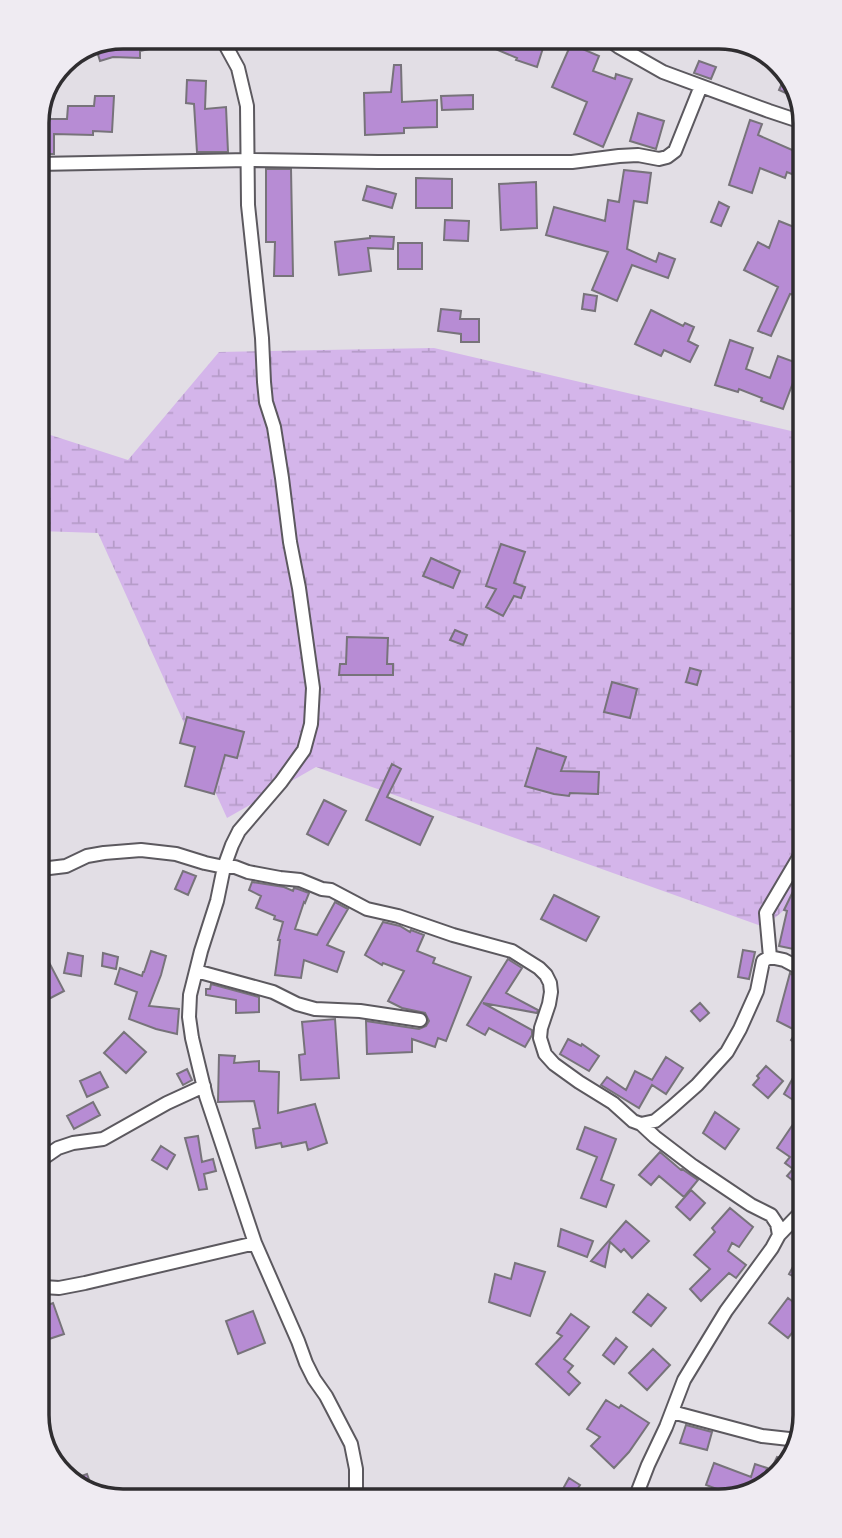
<svg xmlns="http://www.w3.org/2000/svg" width="842" height="1538" font-family="Lato,sans-serif">
<defs>
<pattern id="wetland-marsh" width="20" height="14" patternUnits="userSpaceOnUse" patternTransform="scale(1.75)"><rect width="20" height="14" fill="#d4b5ea"/><path d="M1 5h8M5 5V1M11 12h8M15 12V8" fill="none" stroke="#b69cc9"/></pattern>
</defs>
<rect width="100%" height="100%" fill="#e2dee5"/>
<!-- wetland -->
<path fill="url(#wetland-marsh)" d="M434 348 800 433 802 895 764 927 316 767 227 818 98 533 39 531 38 431 128 460 219 352Z"/>
<!-- building -->
<path fill="#b78cd4" stroke="#77737a" stroke-width="2" d="M123 37H155L158 47 140 51V58L113 57 100 61 96 48Z
M490 37H511L543 48 537 67 516 60 517 58 486 45Z
M571 44 599 56 593 71 615 79 616 74 632 79 603 147 574 134 587 102 552 87Z
M699 61 716 67 711 79 694 73Z
M394 65H401L402 102 437 100V127L404 128V133L365 135 364 93 391 92Z
M786 74 798 90 799 99 779 90Z
M187 80 206 81 205 109 226 107 228 152H197L194 104 186 103Z
M473 95V109L442 110 441 96Z
M95 96H114L112 132 93 131V135L54 134V154H41L42 119H67L68 106H94Z
M638 113 664 121 656 149 630 141Z
M750 120 762 124 758 135 799 153V177L787 172 785 178 760 168 752 193 729 185Z
M266 169H291L293 276H274L275 242H266Z
M624 170 651 173 647 203 634 201 627 249 656 262 659 253 675 259 668 278 632 265 617 301 592 290 608 252 546 235 554 207 605 221 608 200 619 202Z
M416 178 452 179V208H416Z
M536 182 537 228 501 230 499 184Z
M367 186 396 194 392 208 363 200Z
M719 202 729 207 721 226 711 222Z
M445 220 469 221 468 241 444 240Z
M779 221 799 229 800 296 790 294 771 336 758 331 778 287 744 270 758 242 769 248Z
M370 236 394 237 393 249 368 248 371 271 339 275 335 242 370 238Z
M398 243H422V269H398Z
M584 294 597 296 595 311 582 309Z
M441 309 461 311 460 319H479V342H461V334L438 331Z
M651 310 683 326 685 323 694 327 688 341 698 346 690 362 664 350 661 356 635 344Z
M730 340 753 348 746 369 770 378 778 356 800 364 783 409 761 401 762 398 739 389 738 392 715 385Z
M501 544 525 552 514 583 525 587 521 598 514 596 503 616 486 607 496 589 486 586Z
M431 558 460 571 453 588 423 576Z
M455 630 467 635 463 645 450 640Z
M347 637 388 638 387 664H393V675H339L340 664H346Z
M690 668 701 671 697 685 686 682Z
M612 682 637 689 630 718 604 712Z
M187 717 244 732 237 758 225 755 214 794 185 786 195 747 180 743Z
M537 748 566 757 561 771 599 772 598 794 570 793 569 796 554 794 525 786Z
M392 764 401 769 387 797 433 817 420 845 366 820Z
M324 800 346 811 328 845 307 834Z
M183 871 196 876 188 895 175 889Z
M802 873 803 935V951L779 946 787 911 784 910Z
M252 882 284 887 293 891 294 888 298 889 309 893 305 903 304 902 295 929 317 935 335 902 348 909 327 945 344 952 337 972 304 960 301 978 275 975 280 940H278L283 922 274 919 275 916 256 908 261 896 249 890Z
M554 895 599 917 586 941 541 919Z
M383 922 400 926 410 932 411 930 424 935 417 951 435 958 433 963 471 977 446 1041 438 1038 435 1047 412 1039V1052L367 1054 366 1021 419 1029 426 1026 429 1021 425 1013 402 1008 388 1001 404 971 383 963 382 965 365 955Z
M41 947 64 991 41 1003Z
M743 950 755 952 749 979 738 977Z
M151 951 166 956 161 975 149 1006 179 1009 177 1034 156 1029 129 1019 137 992 115 984 120 968 142 976 143 972H144Z
M68 953 83 956 81 976 64 973Z
M103 953 118 957 116 969 102 966Z
M508 959 522 968 506 993 538 1010 537 1013 483 1003 532 1030V1035L525 1047 489 1028 485 1035 467 1025Z
M790 973 803 983V1050L791 1040 797 1031 777 1021Z
M211 984 259 997V1012L236 1013V1000L206 995V989H210Z
M700 1003 709 1013 700 1021 691 1011Z
M335 1019 339 1078 301 1080 299 1055 305 1054 302 1022Z
M124 1032 146 1052 126 1073 104 1053Z
M568 1039 581 1046 582 1044 599 1056 589 1071 560 1054Z
M219 1055 235 1056 234 1063 259 1061V1071L279 1072 278 1113 315 1104 327 1143 308 1150 306 1142 282 1147 281 1143 256 1148 253 1129 260 1128 254 1101 218 1102Z
M666 1057 683 1068 666 1094 652 1085 639 1108 601 1085 607 1077 626 1090 635 1071 652 1080Z
M803 1060 804 1107 784 1094Z
M766 1066 783 1081 768 1098 753 1085 759 1078 757 1076Z
M187 1069 192 1080 183 1085 177 1074Z
M100 1072 108 1087 87 1097 80 1081Z
M93 1102 100 1115 74 1129 67 1116Z
M804 1108V1127L793 1143 804 1152V1190L787 1176 793 1169 785 1163 790 1157 777 1148Z
M715 1112 739 1129 725 1149 703 1133Z
M585 1127 616 1139 601 1180 614 1185 606 1207 581 1198 597 1157 577 1149Z
M198 1136 202 1162 213 1159 216 1171 204 1174 207 1189 199 1190 185 1138Z
M161 1146 175 1155 167 1169 152 1160Z
M660 1152 681 1170 682 1169 698 1180 684 1197 659 1176 651 1185 639 1175Z
M691 1190 705 1203 690 1220 676 1207Z
M730 1208 753 1227 739 1247 732 1243 728 1251 746 1265 736 1278 729 1273 701 1301 690 1289 710 1269 694 1255 715 1232 712 1228Z
M626 1221 649 1241 632 1258 624 1249 621 1252 610 1242 605 1267 591 1261Z
M561 1229 593 1241 587 1257 558 1246Z
M804 1247V1282L789 1274Z
M515 1263 545 1272 530 1316 489 1302 495 1274 511 1279Z
M648 1294 666 1308 651 1326 633 1312Z
M788 1298 805 1311V1317L788 1338 769 1323Z
M53 1303 64 1334 43 1341V1307Z
M253 1311 265 1343 238 1354 226 1321Z
M571 1314 589 1327 564 1359 573 1366 568 1372 580 1383 569 1395 536 1364 562 1336 557 1333Z
M616 1338 627 1347 614 1364 603 1355Z
M653 1349 670 1365 647 1390 629 1373Z
M606 1400 619 1408 621 1405 649 1423 629 1452 614 1468 591 1446 600 1437 587 1429Z
M686 1425 712 1432 707 1450 680 1443Z
M777 1457 790 1463 763 1486Z
M714 1463 751 1477 755 1464 767 1468 761 1488 752 1494 733 1495 706 1485Z
M87 1474 94 1493 75 1486 70 1480Z
M569 1478 580 1485 573 1496H559Z"/>
<g fill="none" stroke-linecap="round" stroke-linejoin="round">
<!-- street casing -->
<g stroke="#5c595f" stroke-width="16">
<path id="street" d="M221 37 238 68 247 106 248 205 262 338 264 382 266 402 274 427 282 478 290 542 299 588 313 688 311 724 304 750 281 782 239 831 232 845 224 867 217 901 201 951 190 995 189 1017 192 1038 206 1096 255 1243 298 1341 306 1363 314 1379 326 1396 351 1444 356 1469V1499
M605 37 619 47 663 72 769 111 799 121
M37 164 249 160 378 162H572L619 156 638 155 659 159 667 157 675 151 701 86
M41 869 66 866 87 856 104 853 141 850 176 854 205 863 224 867H235L248 872 280 878 300 880 322 889 331 890 367 909 398 916 453 935 512 951 539 968 546 975 550 983 551 992 549 1004 541 1028 540 1038 545 1054 554 1064 579 1082 613 1103 633 1121 641 1124 655 1137 693 1166 751 1205 771 1215 777 1224 779 1235
M770 957 766 913 802 852
M770 957 784 960 803 970
M196 971 273 992 297 1004 315 1009 360 1011 420 1020
M641 1124 655 1121 671 1108 697 1085 727 1052 740 1029 757 991 763 961 770 957
M42 1159 58 1148 73 1143 103 1139 167 1103 204 1086
M43 1287 59 1288 85 1283 255 1243
M672 1412 762 1436 798 1440
M636 1496 648 1465 666 1427 684 1380 726 1311 772 1248 779 1235 804 1209"/>
</g>
<!-- street -->
<use href="#street" stroke="#fff" stroke-width="12"/>
</g>
<!-- crop -->
<path d="M0 0H842V1538H0ZM123 49H719A74 74 0 0 1 793 123V1415A74 74 0 0 1 719 1489H123A74 74 0 0 1 49 1415V123A74 74 0 0 1 123 49Z" fill="#efebf2" fill-rule="evenodd"/>
<path fill="none" stroke="#2f2d30" stroke-width="3.5" d="M123 49H719A74 74 0 0 1 793 123V1415A74 74 0 0 1 719 1489H123A74 74 0 0 1 49 1415V123A74 74 0 0 1 123 49Z"/>
</svg>
